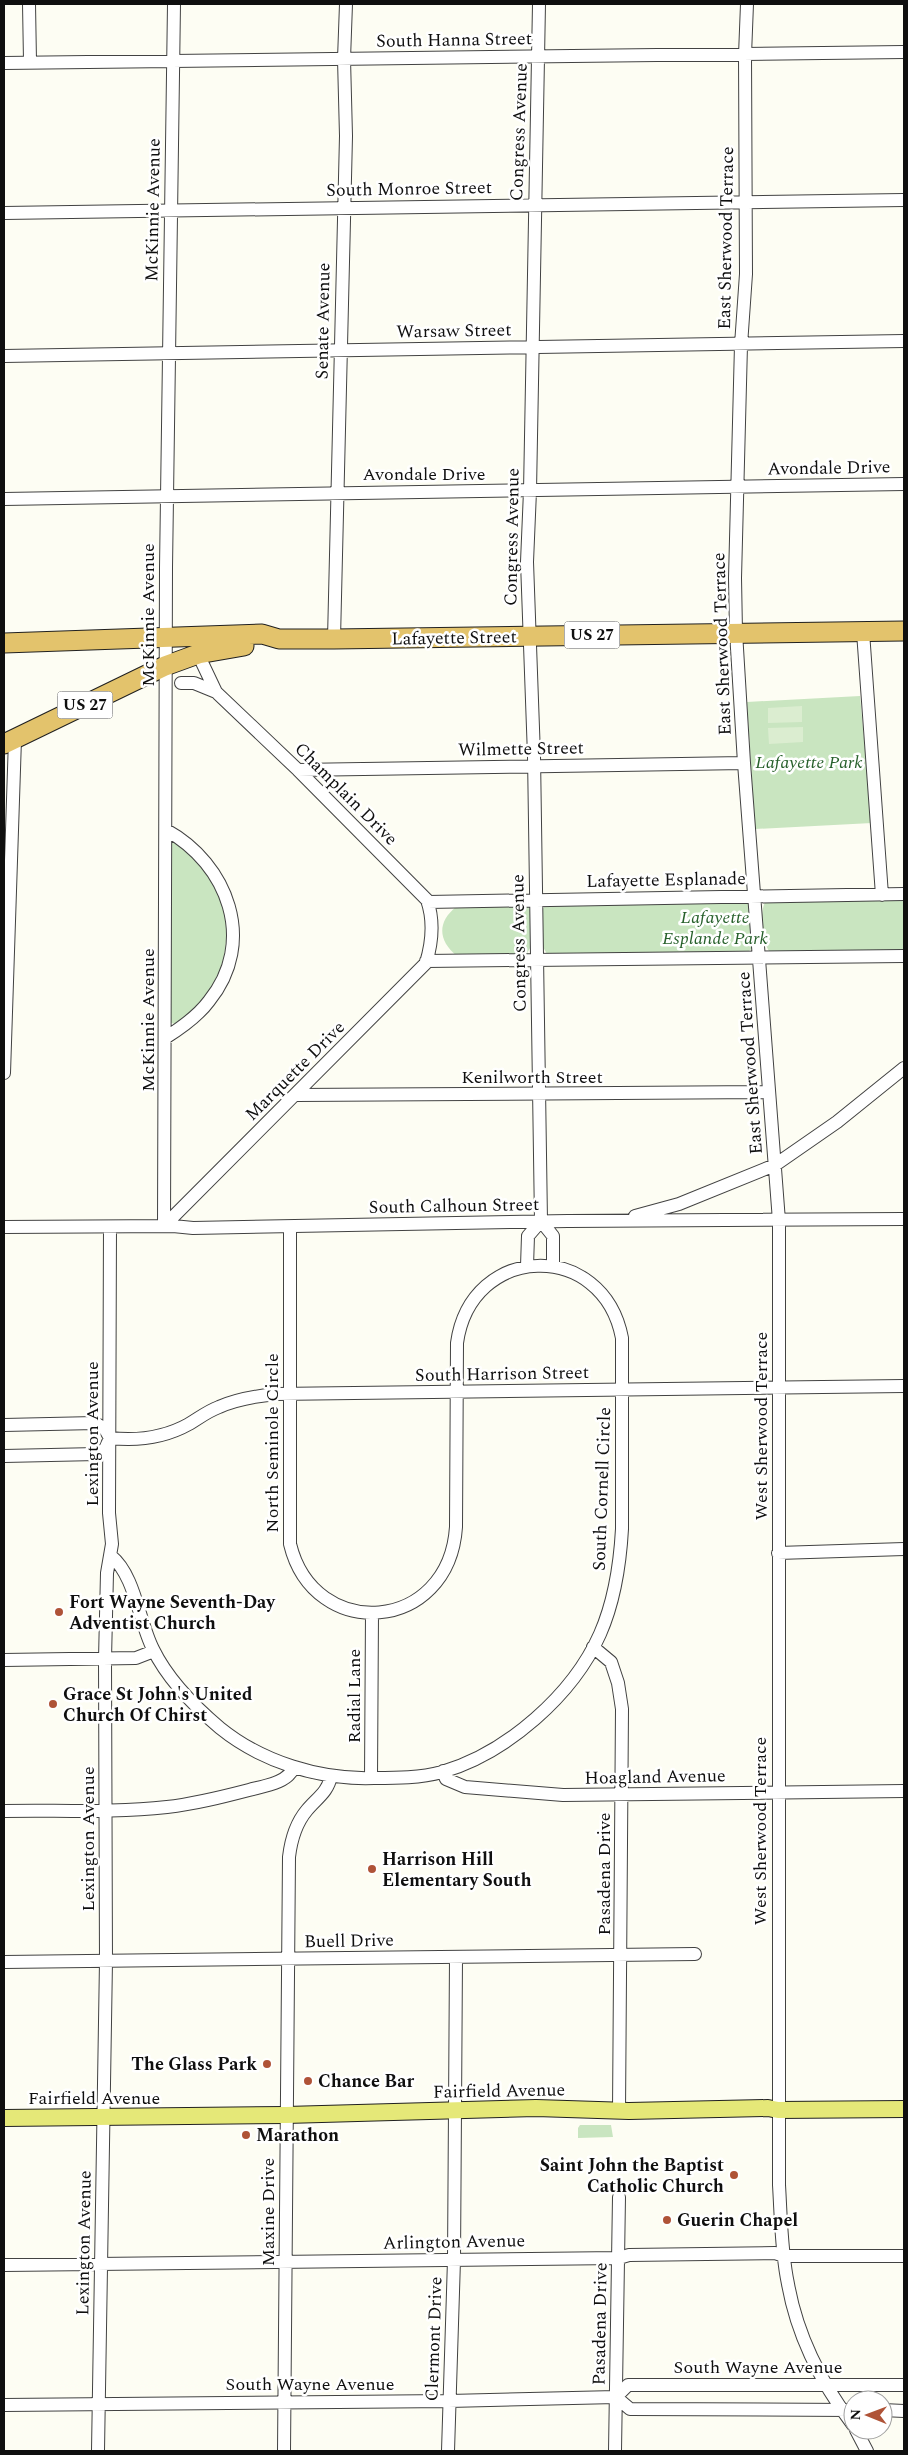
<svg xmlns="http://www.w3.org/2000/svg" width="908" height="2455" font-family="Spectral,serif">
<rect width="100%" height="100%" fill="#fdfdf3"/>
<!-- green -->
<path fill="#c9e5c0" d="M860 696 872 823 755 829 747 702Z
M175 841C184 850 195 858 203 867 208 872 211 881 215 887 240 937 222 995 174 1024L170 1022 171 844Z
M904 898V951L770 952C762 945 759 909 766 901Z
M748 902 751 907 753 948 746 953 547 954 543 947 542 910 545 906Z
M528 906 530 910V948L526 955 457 956C438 941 437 922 456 907Z
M580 2125H611L613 2137 578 2138V2128Z"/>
<!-- pitch -->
<path fill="#dbedd0" d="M802 706V722L768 723V708Z
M803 727V742L769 744 768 728Z"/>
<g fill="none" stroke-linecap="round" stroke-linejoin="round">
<!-- minor casing -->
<g stroke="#424242" stroke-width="14">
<path id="minor" d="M29 4 30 61
M539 4 530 491 527 562 534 756 541 1221
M747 4 745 55 746 274 741 345 735 578 736 632 744 763 779 1221V2185C781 2217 781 2251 788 2284 797 2335 822 2384 853 2425
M4 63 904 52
M4 213 904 200
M4 356 904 341
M4 499 904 484
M863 632 882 895
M334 639 346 136 344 59 346 4
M181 683H194L216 692
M298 770 744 763
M428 902 904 894
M426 961 904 956
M165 1038C181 1028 198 1016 209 1001 257 942 228 864 166 830
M4 1073 15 739
M296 1095 769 1092
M635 1216 679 1204 775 1165 837 1122 904 1068
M541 1221 553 1236V1266
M164 1226 166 568 174 4
M164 1226 426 963C432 943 434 920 427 900L298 770 216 692 198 654
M4 1227 173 1226 193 1228 568 1221 904 1219
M527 1266 528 1236 541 1221
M4 1425 95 1423 105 1429 110 1438 105 1449 97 1454 4 1456
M110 1438C137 1441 164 1438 189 1424 199 1418 208 1411 219 1407 237 1399 256 1396 276 1394L904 1386
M778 1553 904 1549
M111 1556C135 1575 139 1622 153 1649 168 1680 194 1706 220 1728 262 1762 320 1780 374 1778 397 1778 420 1778 442 1772 507 1753 573 1695 600 1634 615 1600 620 1565 622 1529V1338C603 1239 471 1243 457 1343L456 1527C449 1633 314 1643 290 1544V1227
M593 1647 611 1662 618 1683 622 1709 619 2111
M4 1660 136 1658 154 1651
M443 1771 446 1779 465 1787 563 1795 904 1791
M371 1778 372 1613
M4 1811C58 1810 113 1813 167 1807 195 1804 222 1797 249 1790 264 1786 288 1783 294 1767
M4 1962 695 1954
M4 2265 619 2258 629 2255 775 2253 784 2256H904
M616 2397 628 2385H904
M4 2405 449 2401 616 2397 630 2409 853 2410
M883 2410 904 2411
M856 2430 867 2451
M98 2451 106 1961 105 1659 107 1573 112 1544 109 1513 110 1227
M284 2451 289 1857C291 1840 296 1823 307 1810 317 1798 328 1792 331 1776
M448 2451 454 2260 456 1958
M615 2451 619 2197"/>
</g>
<!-- major casing -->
<g stroke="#202020" stroke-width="18">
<path id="major" d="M4 2118 286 2115 536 2108 629 2111 768 2108 778 2110 904 2109"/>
</g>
<!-- highway casing -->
<g stroke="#202020" stroke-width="21">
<path id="highway" d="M4 643 262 634 279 639H334L904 631
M4 744 165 666 198 654 244 646"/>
</g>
<!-- minor -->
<use href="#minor" stroke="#fff" stroke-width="12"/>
<!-- major -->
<use href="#major" stroke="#e5e878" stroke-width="16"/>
<!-- highway -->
<use href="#highway" stroke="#e3c36c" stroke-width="19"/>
</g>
<!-- markers -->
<g fill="#af5337" stroke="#fff" stroke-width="2">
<circle cx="59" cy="1612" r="5"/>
<circle cx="53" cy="1704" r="5"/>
<circle cx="372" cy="1869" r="5"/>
<circle cx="267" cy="2064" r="5"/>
<circle cx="308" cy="2081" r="5"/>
<circle cx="246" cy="2135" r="5"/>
<circle cx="734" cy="2175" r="5"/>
<circle cx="667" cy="2220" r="5"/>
</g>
<g text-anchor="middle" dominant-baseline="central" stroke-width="5" stroke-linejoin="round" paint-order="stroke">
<!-- shield labels -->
<g fill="#fff" stroke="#575757" stroke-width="1">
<rect x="564.5" y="621.5" width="55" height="27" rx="4"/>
<rect x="57.5" y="691.5" width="55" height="27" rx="4"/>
</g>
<g font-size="16" font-weight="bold" fill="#0f0f0f">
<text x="592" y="635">US 27</text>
<text x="85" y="705">US 27</text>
</g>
<!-- street labels -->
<g font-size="18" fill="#0f0f0f" stroke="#fff">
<text transform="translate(454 40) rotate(-1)">South Hanna Street</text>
<text transform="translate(519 132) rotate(-88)">Congress Avenue</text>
<text transform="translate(409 189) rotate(-1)">South Monroe Street</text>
<text transform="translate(153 210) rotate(-89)">McKinnie Avenue</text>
<text transform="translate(726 238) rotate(-89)">East Sherwood Terrace</text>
<text transform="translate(323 321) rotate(-89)">Senate Avenue</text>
<text transform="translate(454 331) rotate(-1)">Warsaw Street</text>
<text transform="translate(829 468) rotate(-1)">Avondale Drive</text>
<text x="424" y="474">Avondale Drive</text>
<text transform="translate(512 537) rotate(-89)">Congress Avenue</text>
<text transform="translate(148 615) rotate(-90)">McKinnie Avenue</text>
<text transform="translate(454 638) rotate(-1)">Lafayette Street</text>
<text transform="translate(722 644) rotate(-92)">East Sherwood Terrace</text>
<text transform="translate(521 749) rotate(-1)">Wilmette Street</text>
<text transform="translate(346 794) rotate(45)">Champlain Drive</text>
<text transform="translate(666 880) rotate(-1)">Lafayette Esplanade</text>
<text transform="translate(519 943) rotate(-91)">Congress Avenue</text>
<text transform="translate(148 1020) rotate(-90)">McKinnie Avenue</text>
<text transform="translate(750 1063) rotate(-94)">East Sherwood Terrace</text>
<text transform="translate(295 1071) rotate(-45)">Marquette Drive</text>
<text x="532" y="1077">Kenilworth Street</text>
<text transform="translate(454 1206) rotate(-1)">South Calhoun Street</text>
<text transform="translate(502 1374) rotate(-1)">South Harrison Street</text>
<text transform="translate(761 1426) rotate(-90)">West Sherwood Terrace</text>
<text transform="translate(92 1434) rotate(-90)">Lexington Avenue</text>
<text transform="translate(272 1443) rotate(-90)">North Seminole Circle</text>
<text transform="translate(602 1489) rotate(-88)">South Cornell Circle</text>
<text transform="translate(354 1696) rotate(-90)">Radial Lane</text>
<text transform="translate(655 1777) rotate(-1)">Hoagland Avenue</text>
<text transform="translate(760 1831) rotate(-90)">West Sherwood Terrace</text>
<text transform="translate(88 1839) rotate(-90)">Lexington Avenue</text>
<text transform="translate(604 1874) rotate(-90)">Pasadena Drive</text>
<text transform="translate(349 1941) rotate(-1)">Buell Drive</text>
<text transform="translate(499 2091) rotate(-1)">Fairfield Avenue</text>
<text x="94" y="2098">Fairfield Avenue</text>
<text transform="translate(268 2212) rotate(-90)">Maxine Drive</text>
<text transform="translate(454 2242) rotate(-1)">Arlington Avenue</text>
<text transform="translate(84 2243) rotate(-89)">Lexington Avenue</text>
<text transform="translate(600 2324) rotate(-89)">Pasadena Drive</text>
<text transform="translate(434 2339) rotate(-88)">Clermont Drive</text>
<text x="758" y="2367">South Wayne Avenue</text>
<text x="310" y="2384">South Wayne Avenue</text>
</g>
<!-- park labels -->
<g font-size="18" font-style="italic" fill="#27602b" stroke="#fff">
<text x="809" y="762">Lafayette Park</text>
<text x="715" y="917">Lafayette<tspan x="715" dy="21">Esplande Park</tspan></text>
</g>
<!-- poi labels -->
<g font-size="18" font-weight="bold" fill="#0f0f0f" stroke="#fff" text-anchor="start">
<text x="69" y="1602">Fort Wayne Seventh-Day<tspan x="69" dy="21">Adventist Church</tspan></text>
<text x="63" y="1694">Grace St John's United<tspan x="63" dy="21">Church Of Chirst</tspan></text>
<text x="382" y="1859">Harrison Hill<tspan x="382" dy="21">Elementary South</tspan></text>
<text x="257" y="2064" text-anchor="end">The Glass Park</text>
<text x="318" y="2081">Chance Bar</text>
<text x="256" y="2135">Marathon</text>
<text x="724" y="2165" text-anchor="end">Saint John the Baptist<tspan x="724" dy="21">Catholic Church</tspan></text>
<text x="677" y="2220">Guerin Chapel</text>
</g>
</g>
<!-- border -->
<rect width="908" height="2455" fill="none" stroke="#0f0f0f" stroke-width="10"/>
<!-- north arrow -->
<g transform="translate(868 2415) rotate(271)"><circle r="24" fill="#ffffff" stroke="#9f9f9f"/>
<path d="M0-4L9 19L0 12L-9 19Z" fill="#af5337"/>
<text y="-8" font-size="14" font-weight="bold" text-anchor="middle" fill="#0f0f0f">N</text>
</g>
</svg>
